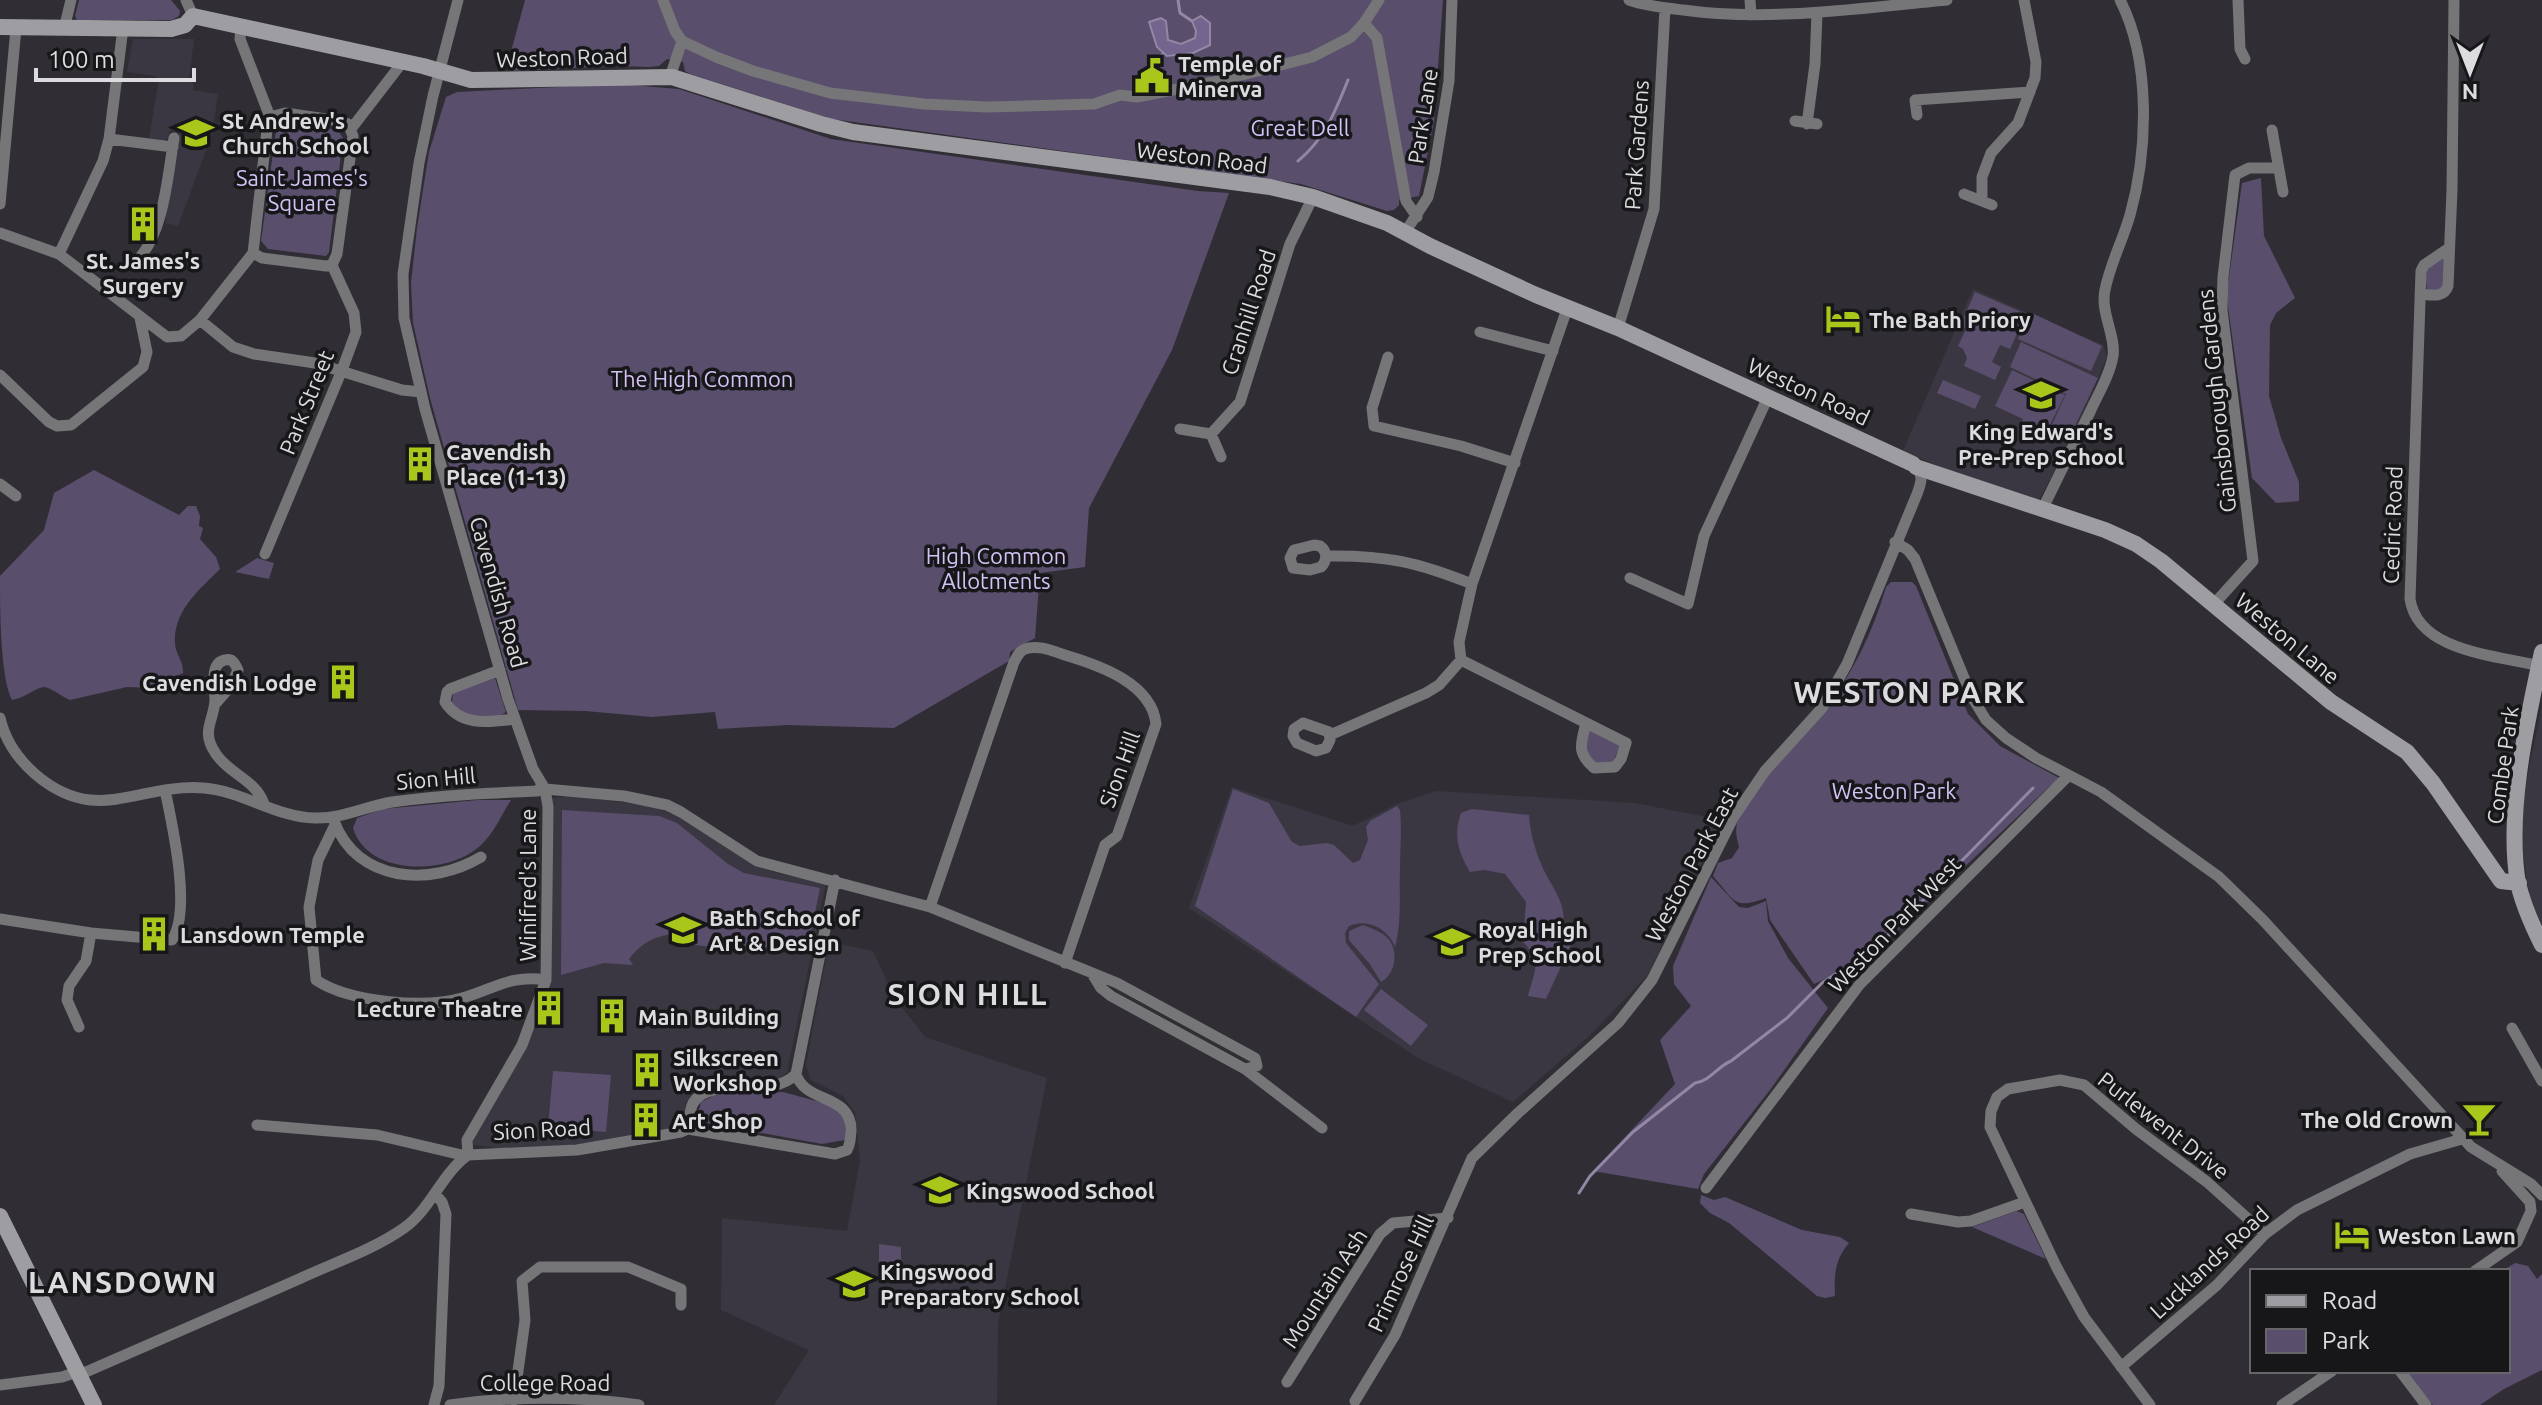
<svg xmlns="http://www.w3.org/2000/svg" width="2542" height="1405" font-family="Ubuntu,sans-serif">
<rect width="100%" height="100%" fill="#302e34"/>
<!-- built -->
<path fill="#3b3742" d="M133 39H194L189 80 194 84 193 90 218 94 212 134 178 226 165 223 180 132 170 130 167 139 162 140 149 138 159 79 156 76 127 72Z
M1973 289 2103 345 2107 357 2074 434 2038 502 1957 474 1903 451Z
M2542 706V929L2530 900 2521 840 2525 788Z
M1232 787 1353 826 1397 804 1436 791 1634 803 1723 820 1647 976 1588 1037 1513 1102 1420 1059 1189 908Z
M572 796 652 806 682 818 756 866 776 873 826 883 787 1072 779 1080 707 1085 700 1088 686 1102 684 1121 676 1127 587 1144 508 1149 473 1145 472 1143 550 976 551 798Z
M829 942 873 951 894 997 925 1037 1047 1078 998 1323 997 1405H774L809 1350 721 1310 722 1218 847 1231 860 1161 855 1112 843 1096 811 1080 806 1066Z"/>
<!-- green -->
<path fill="#594e6c" d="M79 0H171L180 11 179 16 172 20H77L75 16Z
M525 0H1443L1434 121 1419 196 1399 200V205L1394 210 1387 211 1301 184 832 119 690 74 685 71 683 62 667 59 659 66 649 67 618 66 509 71V59Z
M618 84 679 89 831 139 1198 191 1229 193 1172 350 1089 508 1085 567 1040 573 1035 638 1010 652 1009 661 894 728 788 725 718 729 715 712 652 717 585 711 518 710 430 398 413 323 411 283 417 228 429 152 446 97 457 92Z
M284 122 338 130 343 138 329 252 326 256 268 249 261 241 276 131 278 124Z
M2261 178 2264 236 2295 298 2276 313 2270 325 2269 396 2281 438 2299 482V501L2276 503 2252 478 2228 307V284L2242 183Z
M2441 257 2445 259 2444 289 2427 291 2425 271Z
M1975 292 2026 314 2010 349 2000 345 1992 362 2001 367 1995 380 1964 366 1967 358 1963 349 1958 346 1966 329 1960 326Z
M2030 312 2102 346 2091 371 2018 339Z
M2021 342 2098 378 2069 438 2050 429 2066 394 2010 367Z
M2012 370 2065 395 2049 427 2038 422 2031 437 2018 430 2023 419 1995 406Z
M1943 380 1981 396 1975 409 1937 393Z
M94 470 179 515 188 506H196L200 516 199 526 203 528 200 539 216 557 220 569C200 589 173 611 175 643 175 654 184 661 183 673L155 688 127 687 70 700C62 697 52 688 44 687 37 687 25 698 12 700 0 677 0 607 0 576L44 530 54 493Z
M257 558 274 563 269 579 235 572Z
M1891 582H1912L1916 586 1968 714 2000 746 2061 779 2050 786 1865 961 1814 984 1770 920 1766 898C1733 910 1735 901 1713 876L1718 863 1732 858 1739 847C1737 839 1735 832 1737 823 1749 784 1799 745 1823 712 1852 675 1873 632 1886 587Z
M495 678 506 712C493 723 476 716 461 714L452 703 453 693Z
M1589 729 1621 745 1612 763 1595 764C1583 753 1585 744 1589 729Z
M1233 789 1269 803 1292 842 1300 846 1327 843 1334 845 1353 863 1360 860 1368 840 1366 827 1370 821 1397 806 1400 810C1402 830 1400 848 1400 869 1399 895 1402 921 1395 947 1388 929 1368 918 1349 926L1345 933 1346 943 1379 984 1356 1017 1195 906Z
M478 800H511C502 814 493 835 480 846 448 875 368 877 353 828L357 818 383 809Z
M1472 809 1529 815C1530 832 1535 850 1542 866 1551 887 1567 902 1563 926L1575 936 1546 999 1528 996C1534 971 1543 963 1523 942L1526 902 1505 874 1485 870 1470 872C1458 852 1453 835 1461 813Z
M562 810 659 816 677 823 728 864 744 873 820 888 807 953 752 945 747 951 677 943V934C657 934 641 943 629 959L633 965 604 963 561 975Z
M1711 877 1739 907 1748 908 1766 901 1768 921 1788 958 1828 1008 1770 1090 1704 1174 1698 1189 1593 1171 1675 1084 1660 1040 1691 1006 1674 984 1673 966Z
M1363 925C1373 929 1385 933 1390 941 1399 955 1394 975 1381 982L1369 963 1349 940V931Z
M1381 989 1428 1025 1411 1046 1364 1010Z
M553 1071 611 1075 606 1132 548 1127Z
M783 1092 831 1105 846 1119 845 1140 822 1144 696 1121 701 1102 717 1094Z
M1701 1195 1714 1200 1725 1197 1802 1230 1840 1237 1849 1243C1835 1259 1834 1275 1835 1296L1825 1298 1817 1296 1729 1223 1710 1213 1700 1203Z
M2017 1211 2024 1214 2046 1259 1972 1227Z
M879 1244 901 1247V1277H879Z
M2515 1263 2528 1266 2537 1279 2542 1274V1370L2504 1389 2480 1405H2433L2404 1371H2508V1271H2502Z"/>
<!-- water -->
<path fill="#73658d" stroke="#9288a6" stroke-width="2" d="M1201 16 1210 23V45L1193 53 1167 56 1157 47 1149 22 1161 18 1166 21 1168 40 1181 44 1195 38 1196 31 1192 21Z"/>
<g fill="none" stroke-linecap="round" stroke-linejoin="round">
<!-- stream -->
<path stroke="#9288a6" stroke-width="3" d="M1178 0 1180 13 1192 21
M1157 59 1163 54
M1298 161C1324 140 1336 110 1348 80
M1579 1193 1590 1176 1633 1132 1695 1083C1709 1082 1718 1066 1731 1061L1787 1018 1822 983 1865 955 1893 931 2033 788"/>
<!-- street -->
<path stroke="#767578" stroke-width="11" d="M186 0 193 16
M458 0 433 96 419 163 403 274 404 318 425 409 508 699 533 769 545 789
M663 0 675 31 682 41 716 57 753 71 830 93 924 104 987 107 1094 104 1120 95 1137 97 1214 82 1312 57 1351 37 1364 23 1379 0
M1629 0C1646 6 1665 8 1683 10 1770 22 1860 8 1947 0
M1750 0 1751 15
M2238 0 2240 49 2245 59
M1364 23 1377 38 1406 201 1417 217
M241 26 240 39 270 117
M64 29 71 0
M670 77 682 41
M285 113 340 121 348 124 353 136 337 254 332 265 326 266 262 258 253 253 268 121 270 117Z
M1917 115 1915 100 2030 92
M1795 121 1817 124
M1807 124 1815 64 1817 13
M351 129 398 68 400 61
M2272 130 2283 192
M109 139 173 147
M1964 194 1992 205
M1982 199V177L1991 153 2018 123 2035 78 2036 62 2024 0
M0 204 16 28
M1406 231 1428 197 1434 172 1449 81 1452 0
M0 233 59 254 167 337 181 336 200 320 253 253
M2449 248 2424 265 2421 271 2410 599C2418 652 2496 655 2540 666
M59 254 103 161 109 139 123 28
M136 261C164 236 168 173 174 138
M2420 294C2432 295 2444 298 2448 286L2452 190 2454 0
M1567 309 1472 584 1459 642 1461 660 1626 743 1621 759 1615 767 1594 768C1576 752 1581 744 1586 723
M200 320 233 347 254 354 315 363 402 390 421 392
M1618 328 1654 209 1665 8
M1480 332 1553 351
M1388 357 1372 408 1374 426 1461 446 1515 463
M0 375 49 422 57 426 71 425 143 367 147 352 140 318
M1180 429 1211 434
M1221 457 1211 434 1240 402 1290 244 1313 197
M0 484 16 496
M2042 510C2058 477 2074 445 2090 412 2098 394 2110 375 2113 356 2116 336 2100 312 2105 290 2110 264 2123 240 2130 215 2148 151 2151 60 2120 0
M1895 542 1908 550 1915 559 1972 697 1986 720 2006 738 2036 758 2101 792 2219 877 2263 920 2471 1147 2531 1184 2542 1195
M1314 545 1320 546C1328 552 1327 561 1321 567L1310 570 1293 568 1290 558 1294 550Z
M265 554 342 370 356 332 354 313 332 265
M1326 556C1386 555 1417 562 1472 584
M1630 578 1688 604 1704 536 1768 397
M2214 604 2253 561 2222 310 2223 277 2235 175 2249 168H2277
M500 670 450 689 447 692 445 702C461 727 489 722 515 719
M215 704 230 687 238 670C235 664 233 658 225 660 209 663 215 688 215 700 214 721 200 731 216 754 229 774 256 780 264 804
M0 718C5 740 18 759 35 774 97 827 137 783 204 788 242 791 278 818 315 818 341 819 367 806 392 802 441 795 490 793 538 791L541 786
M1303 723 1329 732 1330 740 1326 748 1316 751 1297 743 1293 736 1294 729Z
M1330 735 1426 693 1439 685 1461 660
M545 789 624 796 667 805 681 812 757 861 930 907 1117 983 1255 1058 1257 1066 1245 1069 1111 996 1101 988 1093 975
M334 821C357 883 431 887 481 857
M335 825 318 860 309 907 316 980C349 1002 424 1009 462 998 494 989 511 974 546 980
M930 907 1014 662C1017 657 1019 651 1025 649 1039 644 1055 652 1068 656 1101 666 1152 684 1156 724L1117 836 1105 845 1065 963
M0 919 91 933 172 940C192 910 172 824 165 790
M79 1027 67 1000 69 986 86 961 91 933
M2512 1028 2542 1081
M1245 1069 1322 1128
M257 1125 377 1135 466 1156
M688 1129 835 1154 847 1150C851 1143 850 1138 851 1131 852 1093 805 1104 796 1074
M468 1155 467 1140 522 1045 546 980 548 807 545 789
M1706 1188 1860 984 2068 776
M1911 1214 1958 1222 1971 1221 2025 1202
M2475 1271 2517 1242 2531 1211 2530 1202 2502 1171
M2121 1367 2217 1285 2265 1234 2297 1210 2410 1154 2462 1139
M2400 1371 2426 1405
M79 1375C152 1343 226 1311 299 1279 333 1263 373 1250 404 1228 431 1209 442 1173 468 1155L577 1150 681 1132 688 1129C690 1121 689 1111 693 1103 711 1074 769 1102 796 1074L835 880
M1287 1382 1380 1234 1393 1223 1448 1218
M0 1385 62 1377 77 1372
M514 1400 525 1320 522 1281 540 1267H628L681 1289V1305
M1355 1401 1395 1335 1472 1158 1518 1113 1618 1023 1652 980 1733 818 1765 771 1822 708 1847 664 1917 494C1921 483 1924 476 1916 467
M434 1405 439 1386 446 1214 442 1202 436 1195
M450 1405C512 1396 577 1396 639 1405
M2150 1405 2084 1317 2057 1268 1990 1127 1991 1111 1997 1097 2008 1089 2060 1080 2084 1085 2136 1129 2207 1182 2265 1234
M2282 1405 2332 1371"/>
<!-- secondary -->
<path stroke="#9e9da2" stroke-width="16" d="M0 27 171 29 185 25 193 16 423 66 471 80 672 77 821 124 853 132 1270 187 1313 197 1387 223 1430 246 1536 295 1618 328 1913 464
M1916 467 2105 530 2136 544 2161 561 2331 702 2407 752 2433 783 2501 881 2519 883
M2542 652C2527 721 2506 813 2518 883 2523 905 2532 925 2542 945
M0 1216 94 1405"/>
</g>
<!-- icons -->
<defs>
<g id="civic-bare" transform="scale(2.76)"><path d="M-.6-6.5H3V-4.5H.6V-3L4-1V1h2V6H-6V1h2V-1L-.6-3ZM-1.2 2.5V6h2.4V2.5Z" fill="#a9c71a" stroke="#171719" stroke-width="2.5" paint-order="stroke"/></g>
<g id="school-bare" transform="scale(2.76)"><path d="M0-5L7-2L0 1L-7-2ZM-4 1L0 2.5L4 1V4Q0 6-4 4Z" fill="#a9c71a" stroke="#171719" stroke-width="2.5" paint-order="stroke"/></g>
<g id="building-bare" transform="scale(2.76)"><path d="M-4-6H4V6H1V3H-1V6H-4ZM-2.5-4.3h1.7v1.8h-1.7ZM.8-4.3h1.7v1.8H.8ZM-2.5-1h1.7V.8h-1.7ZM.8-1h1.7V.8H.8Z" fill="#a9c71a" stroke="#171719" stroke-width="2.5" paint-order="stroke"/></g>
<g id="hotel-bare" transform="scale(2.76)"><path d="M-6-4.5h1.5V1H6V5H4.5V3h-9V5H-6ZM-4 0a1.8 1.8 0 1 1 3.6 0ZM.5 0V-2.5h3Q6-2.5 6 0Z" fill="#a9c71a" stroke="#171719" stroke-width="2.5" paint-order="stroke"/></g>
<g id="university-bare" transform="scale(2.76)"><path d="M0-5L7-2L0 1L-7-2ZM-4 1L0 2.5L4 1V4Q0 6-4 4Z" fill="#a9c71a" stroke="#171719" stroke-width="2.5" paint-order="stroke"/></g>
<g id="bar-bare" transform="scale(2.76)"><path d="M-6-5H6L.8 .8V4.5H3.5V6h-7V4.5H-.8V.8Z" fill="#a9c71a" stroke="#171719" stroke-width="2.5" paint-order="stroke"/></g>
</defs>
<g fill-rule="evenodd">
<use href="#civic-bare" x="1152" y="76"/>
<use href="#school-bare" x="196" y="133"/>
<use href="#building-bare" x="143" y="224"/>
<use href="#hotel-bare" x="1843" y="319"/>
<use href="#school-bare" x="2041" y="395"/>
<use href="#building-bare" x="420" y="464"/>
<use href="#building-bare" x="343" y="682"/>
<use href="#university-bare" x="683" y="930"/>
<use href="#building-bare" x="154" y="934"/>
<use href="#school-bare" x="1452" y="942"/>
<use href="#building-bare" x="549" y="1008"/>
<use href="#building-bare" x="612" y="1016"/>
<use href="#building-bare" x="647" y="1070"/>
<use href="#bar-bare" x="2479" y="1119"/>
<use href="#building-bare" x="646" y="1120"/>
<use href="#school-bare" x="940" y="1190"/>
<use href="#hotel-bare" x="2352" y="1235"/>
<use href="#school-bare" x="854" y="1284"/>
</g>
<g text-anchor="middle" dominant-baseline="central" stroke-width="7" stroke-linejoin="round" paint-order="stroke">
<!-- street labels -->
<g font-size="22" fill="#dcdbdf" stroke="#171719">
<text transform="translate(562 57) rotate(-2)">Weston Road</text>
<text transform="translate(1422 116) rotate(-81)">Park Lane</text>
<text transform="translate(1636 145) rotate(-86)">Park Gardens</text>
<text transform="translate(1202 157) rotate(7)">Weston Road</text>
<text transform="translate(1248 312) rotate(-72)">Cranhill Road</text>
<text transform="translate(1809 391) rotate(25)">Weston Road</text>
<text transform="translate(2216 401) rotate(-96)">Gainsborough Gardens</text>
<text transform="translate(306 402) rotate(-68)">Park Street</text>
<text transform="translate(2392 525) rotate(-88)">Cedric Road</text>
<text transform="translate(499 592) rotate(74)">Cavendish Road</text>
<text transform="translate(2288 638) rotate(40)">Weston Lane</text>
<text transform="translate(2502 765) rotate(-82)">Combe Park</text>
<text transform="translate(1119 769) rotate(-70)">Sion Hill</text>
<text transform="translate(436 778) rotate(-5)">Sion Hill</text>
<text transform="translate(1691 864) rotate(-62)">Weston Park East</text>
<text transform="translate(527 885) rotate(-90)">Winifred's Lane</text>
<text transform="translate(1894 924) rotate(-46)">Weston Park West</text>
<text transform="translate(2164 1125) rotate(38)">Purlewent Drive</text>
<text transform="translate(542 1129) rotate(-3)">Sion Road</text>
<text transform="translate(2209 1262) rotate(-43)">Lucklands Road</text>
<text transform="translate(1400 1273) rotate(-65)">Primrose Hill</text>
<text transform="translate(1324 1288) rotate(-57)">Mountain Ash</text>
<text x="545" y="1382">College Road</text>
</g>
<!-- poi labels -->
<g font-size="22" font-weight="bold" fill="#dcdbdf" stroke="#171719" text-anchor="start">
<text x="1178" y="63">Temple of<tspan x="1178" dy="25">Minerva</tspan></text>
<text x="222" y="120">St Andrew's<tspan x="222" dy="25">Church School</tspan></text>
<text x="143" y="260" text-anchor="middle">St. James's<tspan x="143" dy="25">Surgery</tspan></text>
<text x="1869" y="319">The Bath Priory</text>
<text x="2041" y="431" text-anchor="middle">King Edward's<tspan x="2041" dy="25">Pre-Prep School</tspan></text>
<text x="446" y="451">Cavendish<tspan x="446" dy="25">Place (1-13)</tspan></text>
<text x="317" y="682" text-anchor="end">Cavendish Lodge</text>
<text x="709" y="917">Bath School of<tspan x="709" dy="25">Art &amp; Design</tspan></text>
<text x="1478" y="929">Royal High<tspan x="1478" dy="25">Prep School</tspan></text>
<text x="180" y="934">Lansdown Temple</text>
<text x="523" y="1008" text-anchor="end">Lecture Theatre</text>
<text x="638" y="1016">Main Building</text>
<text x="673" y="1057">Silkscreen<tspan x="673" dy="25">Workshop</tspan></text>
<text x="2453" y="1119" text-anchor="end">The Old Crown</text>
<text x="672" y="1120">Art Shop</text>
<text x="966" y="1190">Kingswood School</text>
<text x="2378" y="1235">Weston Lawn</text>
<text x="880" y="1271">Kingswood<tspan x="880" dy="25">Preparatory School</tspan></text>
</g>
<!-- park labels -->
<g font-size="22" fill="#d4c2f6" stroke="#171719">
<text x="1300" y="127">Great Dell</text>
<text x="302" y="177">Saint James's<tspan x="302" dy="25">Square</tspan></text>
<text x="702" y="378">The High Common</text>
<text x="996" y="555">High Common<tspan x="996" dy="25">Allotments</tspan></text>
<text x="1894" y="790">Weston Park</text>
</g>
<!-- district labels -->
<g font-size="30" font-weight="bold" letter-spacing="2" fill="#dcdbdf" stroke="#171719">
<text x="1910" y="692">WESTON PARK</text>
<text x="968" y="994">SION HILL</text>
<text x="123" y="1282">LANSDOWN</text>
</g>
</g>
<!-- legend -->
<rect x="2250" y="1269" width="260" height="104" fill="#171719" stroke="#666568" stroke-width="2"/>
<rect x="2266" y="1295" width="40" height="12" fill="#9e9da2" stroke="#666568" stroke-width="2"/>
<text x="2322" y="1309" font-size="24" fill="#dcdbdf">Road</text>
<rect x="2266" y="1329" width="40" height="24" fill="#594e6c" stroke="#666568" stroke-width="2"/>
<text x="2322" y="1349" font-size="24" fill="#dcdbdf">Park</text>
<!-- north arrow -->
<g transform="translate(2470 72) rotate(180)" stroke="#171719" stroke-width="6" paint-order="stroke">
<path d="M0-6L14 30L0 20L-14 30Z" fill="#dcdbdf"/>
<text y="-12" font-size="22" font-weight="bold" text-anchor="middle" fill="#dcdbdf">N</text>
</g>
<!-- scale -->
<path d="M36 68v12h158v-12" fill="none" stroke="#dcdbdf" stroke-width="4"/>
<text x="48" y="68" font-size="24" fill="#dcdbdf" stroke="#171719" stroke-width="6" paint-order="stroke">100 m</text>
</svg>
